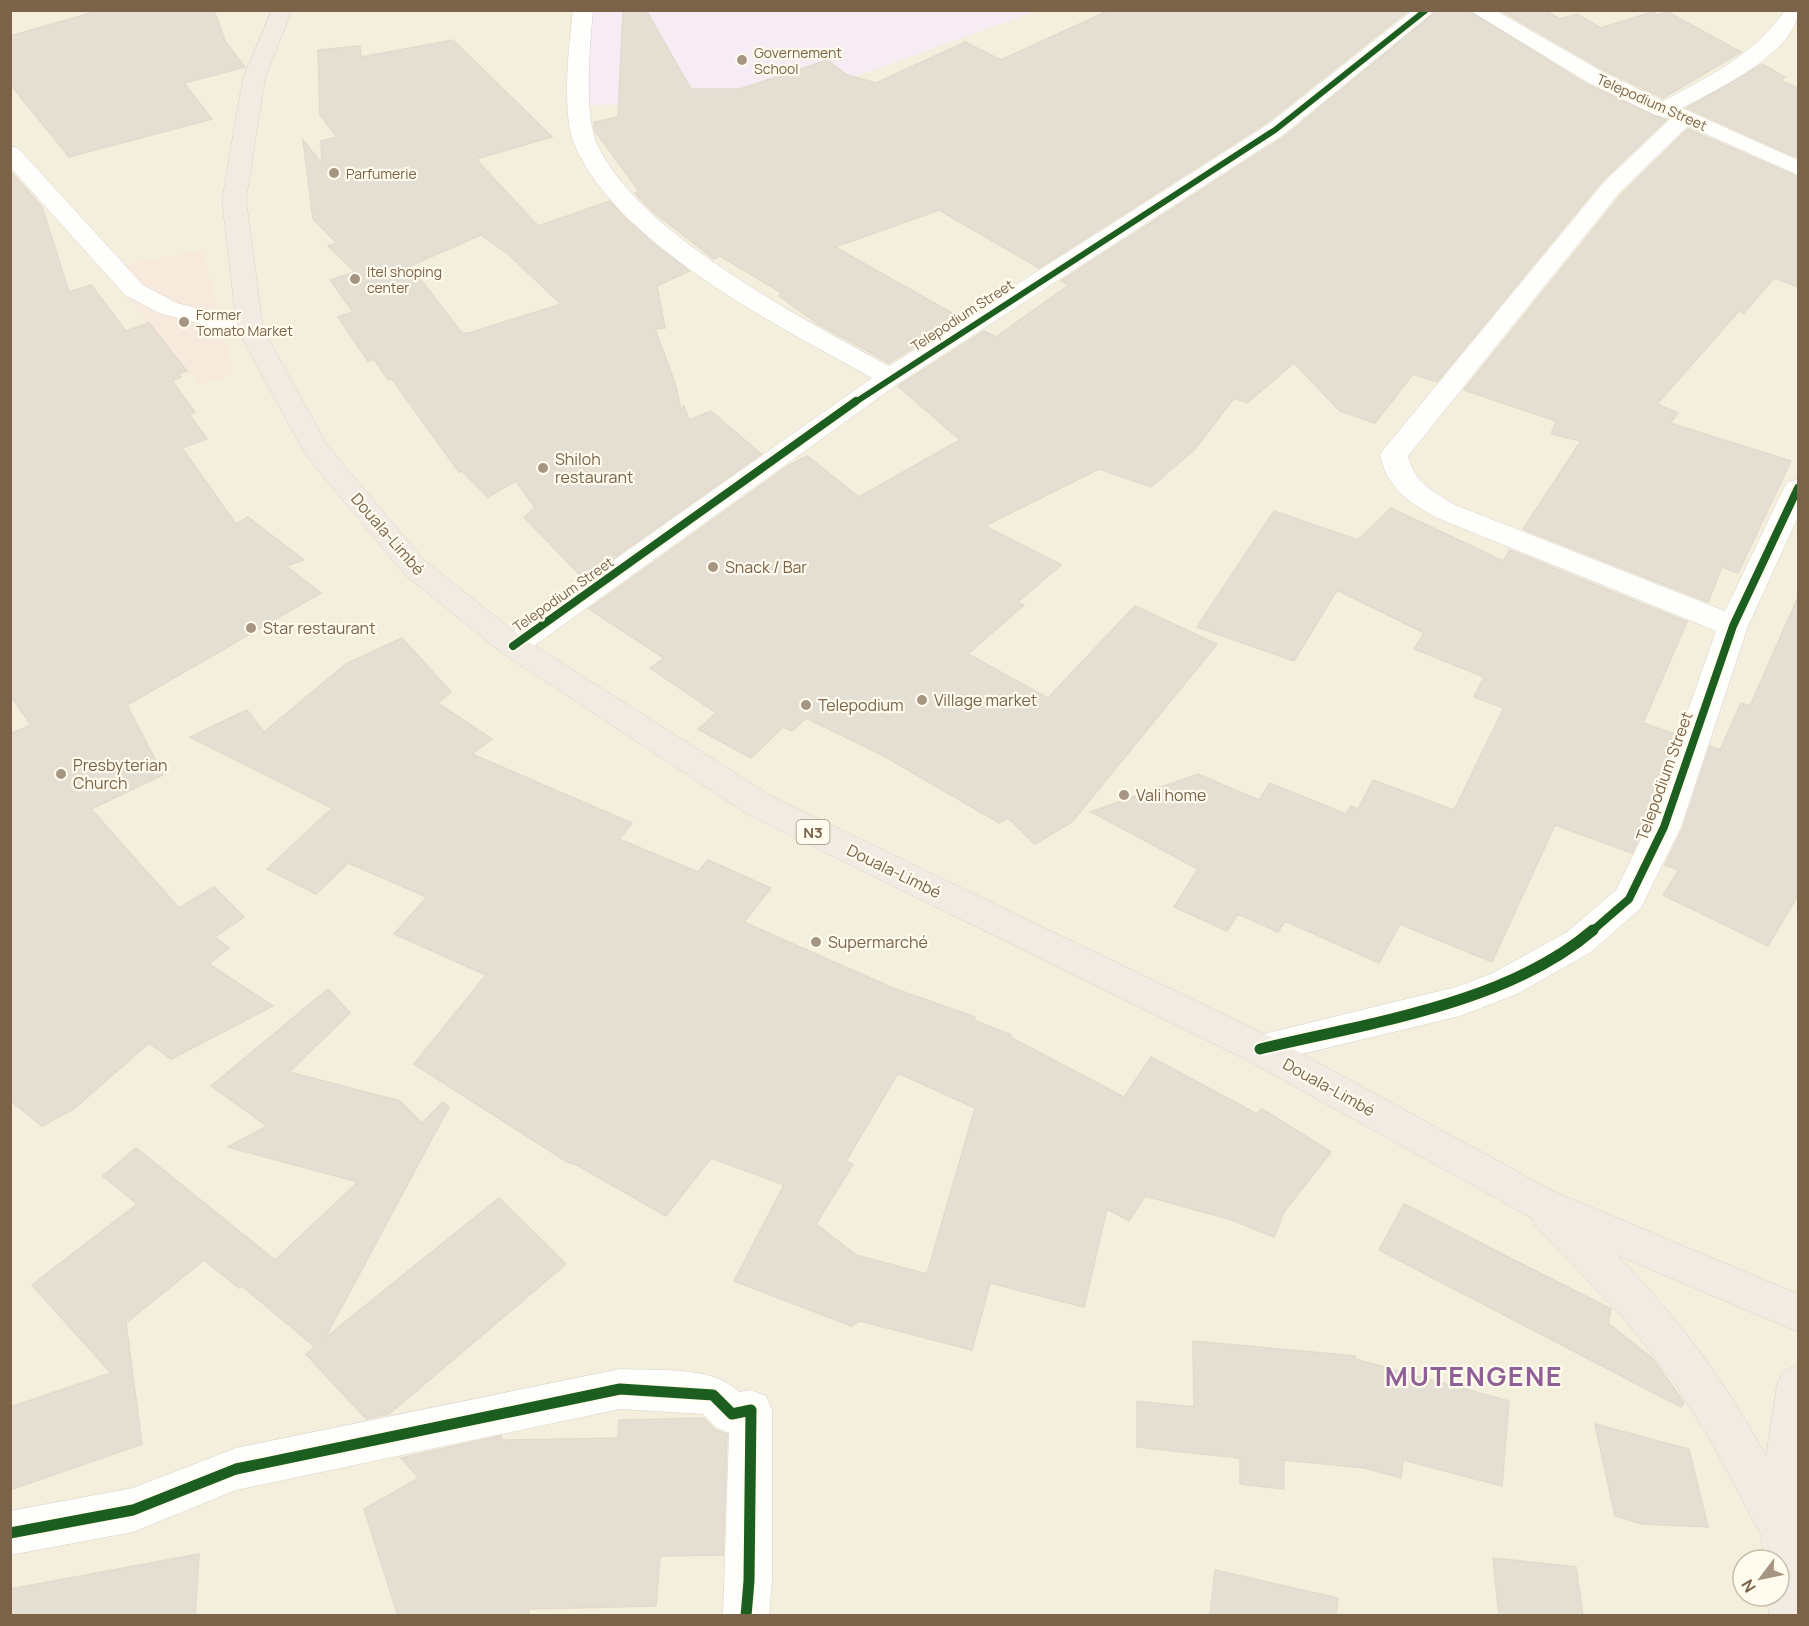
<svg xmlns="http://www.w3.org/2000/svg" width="1809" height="1626" font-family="Manrope,sans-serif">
<rect width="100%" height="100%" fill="#f8f6ec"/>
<!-- residential -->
<path fill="#f4eedc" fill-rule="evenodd" d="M11 11H1798V1615L11 1616ZM1743 1560H1779V1596H1743Z"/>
<!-- commercial -->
<path fill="#f7eadc" d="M203 250 233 375 200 384 103 269Z"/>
<!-- education -->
<path fill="#f7ebf4" d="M582 10 1036 11 788 101 589 105Z"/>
<!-- building -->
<path fill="#e5dfd3" stroke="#e2dacd" stroke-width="1.5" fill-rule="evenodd" d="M101 10H214L225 41 245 67 184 83 212 119 69 157 10 84V36Z
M623 10H646L691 89H740L827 60 847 75 876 83 965 42 1001 60 1110 10H1409L1266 123 1039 268 939 210 835 247 961 318 889 363 820 325 779 296 782 293 720 256 714 259 651 210 635 193 639 191 595 131 594 122 618 117Z
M1438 10H1467L1586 84 1666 120 1602 181 1437 382 1413 374 1375 423 1340 411 1294 363 1247 403 1234 398 1195 449 1151 487 1099 469 985 526 1061 565 1018 602 1024 605 968 654 1048 698 1135 606 1217 644 1072 822 1035 844 1008 818 999 823 882 755 806 718 792 731 783 727 751 758 698 729 716 713 650 668 664 658 589 609 788 466 807 456 859 497 960 440 898 386 984 331 996 337 1069 285 1061 281 1284 137Z
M1500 10H1544L1560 19 1577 14 1601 28 1652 12 1658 15 1668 12 1741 52 1663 98 1604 70Z
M453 40 552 137 476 159 538 226 610 201 626 219 689 271 657 286 665 328 655 329 675 383 681 410 684 406 689 420 711 411 761 454 584 579 524 517 535 508 516 481 488 497 462 471 459 472 392 379 388 380 374 359 368 361 338 317 353 312 330 280 355 272 328 246 337 243 313 219 303 140 322 164 321 141 337 137 320 115 318 50 360 46 361 57ZM481 235 508 254 561 304 469 333H462L410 266Z
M1762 64 1785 77 1781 81 1798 88V158L1687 108Z
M1688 129 1798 177V287L1774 278 1744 313 1739 311 1657 404 1678 413 1670 423 1791 461 1738 573 1722 567 1708 602 1523 529 1581 441 1551 434 1556 421 1464 390 1622 194Z
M10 171 42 207 69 292 91 285 126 331 149 323 187 371 178 374 181 377 172 381 195 412 189 414 207 439 182 448 236 524 248 517 304 560 286 566 321 593 127 705 163 775 91 809 179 908 214 887 244 917 215 937 229 948 209 964 273 1006 171 1059 149 1043 74 1109 42 1126 10 1100V734L31 725 10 695Z
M1391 508 1503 561 1510 550 1687 622 1643 723 1677 735 1645 826 1632 853 1555 825 1492 962 1400 924 1379 963 1285 921 1278 932 1238 914 1227 931 1174 907 1198 869 1091 812 1198 774 1259 800 1270 783 1346 814 1351 806 1358 809 1373 780 1454 810 1504 708 1474 697 1484 677 1414 649 1424 633 1337 590 1294 661 1197 627 1274 511 1358 540Z
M1798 597V895L1768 946 1663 895 1679 870 1665 865 1683 828 1710 746 1720 750 1741 703 1750 706Z
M402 638 451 692 438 703 492 739 472 754 632 823 619 839 698 872 708 860 771 888 744 922 893 988 975 1017 974 1020 1011 1035 1010 1037 1124 1097 1151 1057 1257 1114 1262 1109 1331 1152 1284 1212 1274 1237 1232 1220 1145 1196 1129 1221 1107 1209 1084 1307 990 1283 972 1350 860 1321 851 1326 734 1281 784 1185 711 1158 666 1216 577 1165 567 1162 414 1064 486 975 394 934 427 897 348 863 316 894 267 869 332 808 190 737 247 710 264 732 346 664ZM898 1073 975 1108 927 1274 856 1255 816 1224 853 1164 846 1161Z
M328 989 350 1013 289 1072 400 1101 422 1123 443 1102 449 1107 325 1338 499 1198 566 1264 389 1414 366 1419 306 1354 315 1347 242 1286 239 1288 204 1260 126 1323 142 1444 10 1490V1407L111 1373 32 1285 137 1204 103 1176 136 1148 275 1260 358 1182 228 1147 267 1126 211 1086Z
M1404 1204 1611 1309 1608 1323 1653 1359 1684 1402 1681 1407 1379 1250Z
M1193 1341 1355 1356V1359L1509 1401 1502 1486 1403 1460 1401 1478 1365 1468 1284 1460V1489L1240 1484V1458L1137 1447V1401L1194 1407Z
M704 1418 715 1430 727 1434 723 1555 660 1556 656 1606 528 1609 530 1616H398L364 1509 419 1478 401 1458 501 1436 502 1440 618 1438 619 1420Z
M1595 1424 1689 1449 1708 1527 1642 1524 1615 1516Z
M199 1554 195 1616H10V1589Z
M1493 1558 1576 1567 1583 1616H1499Z
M1215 1570 1338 1598 1336 1616H1210Z"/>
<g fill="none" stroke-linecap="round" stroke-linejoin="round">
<!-- street casing -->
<g stroke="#d7d3ca" stroke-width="1">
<path id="street" d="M573 10H593C590 44 583 116 598 146 640 235 804 319 889 366L1267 125 1413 10H1436L1283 135 899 383 524 653 513 656 502 653 498 646 502 639 872 378C780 327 619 246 575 146 561 115 569 44 573 10Z
M1469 10H1495L1603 72 1663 101C1708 77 1755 55 1785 10H1798C1798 52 1714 91 1682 108L1798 160V175L1688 126 1620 192 1408 456C1414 483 1433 491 1455 505L1725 611 1784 488 1788 482 1798 479V517L1748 626 1681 827 1641 908 1591 952 1517 994 1460 1016 1260 1064 1247 1060 1242 1049 1247 1038 1456 987 1491 974 1567 932 1616 890 1647 827 1716 631 1435 517C1408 501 1387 488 1380 455L1384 449 1604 182 1670 119 1655 115 1587 82Z
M10 146 18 148 143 285 177 303 259 324 263 329 259 334 250 337 159 313 125 295 10 167Z
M620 1369C657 1371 712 1365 739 1392L751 1390 766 1396 772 1410V1581L769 1616H723L729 1433 717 1428 703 1414 620 1409 236 1490 133 1532 10 1555V1511L133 1488 236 1448Z"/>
</g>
<!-- highway casing -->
<g stroke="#dad3c9" stroke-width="1">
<path id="highway" d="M272 10H292L265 78 246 200 263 329 327 445 424 560 524 639 773 797 1273 1038 1553 1191 1798 1294V1332L1617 1255C1677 1316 1725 1381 1766 1456L1777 1385 1783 1371 1798 1365V1616H1769L1767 1596H1779V1560H1764L1761 1535 1712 1443 1675 1383 1626 1321 1535 1225 1532 1218 1247 1060 749 815 502 653 404 574 305 454 237 329 222 200 243 78Z"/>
</g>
<!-- street -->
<use href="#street" fill="#fefefc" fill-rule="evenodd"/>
<!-- highway -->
<use href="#highway" fill="#f2ebe4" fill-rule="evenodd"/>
<!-- cycleway-far2 casing -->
<g stroke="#fffbee" stroke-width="9">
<path id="cycleway-far2" d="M854 403 1275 130 1426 10"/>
</g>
<!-- cycleway-far1 casing -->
<g stroke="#fffbee" stroke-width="12">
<path id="cycleway-far1" d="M513 646 856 401
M1591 932 1629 899 1664 827 1733 626 1798 488"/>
</g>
<!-- cycleway casing -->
<g stroke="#fffbee" stroke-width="15">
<path id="cycleway" d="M1260 1049C1368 1023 1507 1004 1593 930
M10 1533 133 1510 236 1469 620 1389 713 1395 732 1414 751 1410 749 1581 746 1616"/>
</g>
<!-- cycleway-far2 -->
<use href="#cycleway-far2" stroke="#1b5e20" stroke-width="6"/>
<!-- cycleway-far1 -->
<use href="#cycleway-far1" stroke="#1b5e20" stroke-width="8"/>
<!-- cycleway -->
<use href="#cycleway" stroke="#1b5e20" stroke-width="11"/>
</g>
<!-- markers -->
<g fill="#a69681" stroke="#fffbee" stroke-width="2">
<circle cx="742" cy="60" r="6"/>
<circle cx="334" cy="173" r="6"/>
<circle cx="355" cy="279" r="6"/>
<circle cx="184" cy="322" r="6"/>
<circle cx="543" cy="468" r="6"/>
<circle cx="713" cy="567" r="6"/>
<circle cx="251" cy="628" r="6"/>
<circle cx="922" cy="700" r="6"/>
<circle cx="806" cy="705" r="6"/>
<circle cx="61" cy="774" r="6"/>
<circle cx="1124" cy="795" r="6"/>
<circle cx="816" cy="942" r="6"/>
</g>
<g text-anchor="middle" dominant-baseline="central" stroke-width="4.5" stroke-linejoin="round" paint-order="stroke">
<!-- far-poi labels -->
<g font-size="14" fill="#7a6348" stroke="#fffbee" text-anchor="start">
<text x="754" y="52">Governement<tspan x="754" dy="16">School</tspan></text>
<text x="346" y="173">Parfumerie</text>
<text x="367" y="271">Itel shoping<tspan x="367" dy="16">center</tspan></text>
<text x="196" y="314">Former<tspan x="196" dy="16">Tomato Market</tspan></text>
</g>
<!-- far-street labels -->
<g font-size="14" fill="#7a6348" stroke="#fffbee">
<text transform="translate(1652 102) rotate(24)">Telepodium Street</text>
<text transform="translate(962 315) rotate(-33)">Telepodium Street</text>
<text transform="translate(563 594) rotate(-35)">Telepodium Street</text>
</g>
<!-- shield labels -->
<rect fill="#fffbee" stroke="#a2917a" stroke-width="1.5" x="796.5" y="820" width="33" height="24" rx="4.5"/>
<g font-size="15" font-weight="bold" fill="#7a6348">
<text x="813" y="832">N3</text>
</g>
<!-- poi labels -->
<g font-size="16" fill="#7a6348" stroke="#fffbee" text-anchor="start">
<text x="555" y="459">Shiloh<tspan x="555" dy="18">restaurant</tspan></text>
<text x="725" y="567">Snack / Bar</text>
<text x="263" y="628">Star restaurant</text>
<text x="934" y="700">Village market</text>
<text x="818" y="705">Telepodium</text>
<text x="73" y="765">Presbyterian<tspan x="73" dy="18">Church</tspan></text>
<text x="1136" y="795">Vali home</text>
<text x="828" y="942">Supermarché</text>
</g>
<!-- street labels -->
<g font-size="16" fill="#7a6348" stroke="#fffbee">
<text transform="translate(388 534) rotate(49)">Douala-Limbé</text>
<text transform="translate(1664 776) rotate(-70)">Telepodium Street</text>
<text transform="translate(894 871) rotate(26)">Douala-Limbé</text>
<text transform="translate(1329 1087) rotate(29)">Douala-Limbé</text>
</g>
<!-- near-district labels -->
<g font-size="27" font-weight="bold" letter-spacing="1.5" fill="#8e6096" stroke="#fffbee">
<text x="1474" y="1375">MUTENGENE</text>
</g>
</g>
<!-- border -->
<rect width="1809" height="1626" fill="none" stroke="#7a6348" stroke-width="24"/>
<!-- north arrow -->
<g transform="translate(1761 1578) rotate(238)"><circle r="28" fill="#fffbee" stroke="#cabeac" stroke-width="1.5"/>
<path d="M0-4.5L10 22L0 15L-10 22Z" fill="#a69681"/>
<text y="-9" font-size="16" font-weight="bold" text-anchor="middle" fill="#7a6348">N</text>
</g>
</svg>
